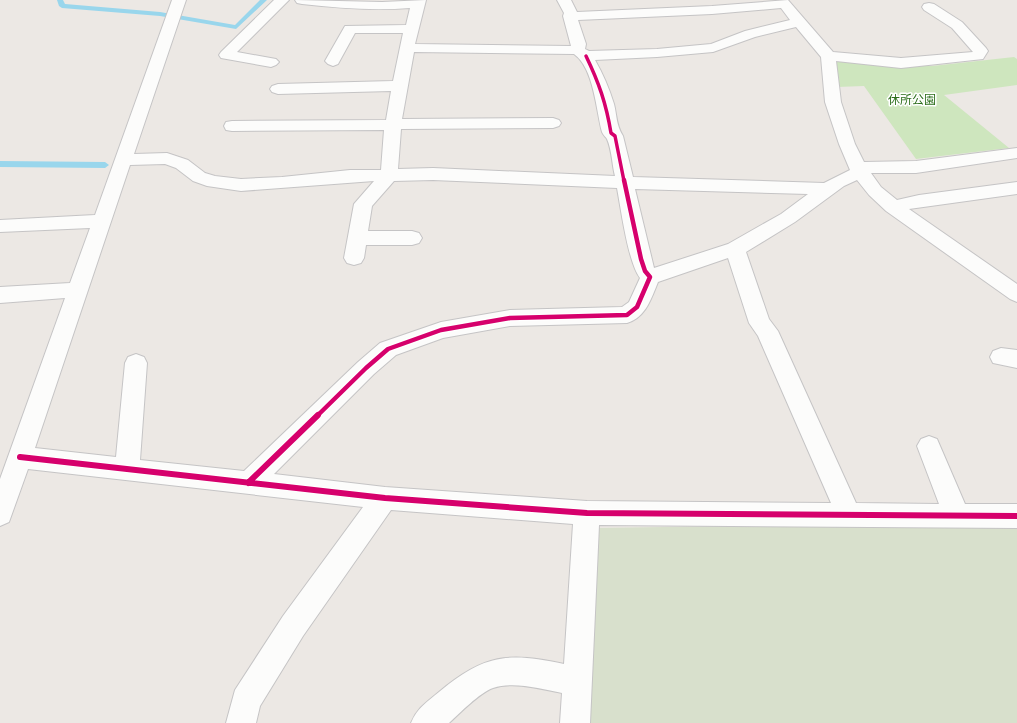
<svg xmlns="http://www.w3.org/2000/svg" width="1017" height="723" font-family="'Source Sans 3','Noto Sans JP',sans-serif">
<rect width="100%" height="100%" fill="#ece8e4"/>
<!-- green -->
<path fill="#cee6be" d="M1014 57 1017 59V85L944 95 1009 148 916 159 864 86 837 87 836 61 893 66H932Z"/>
<!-- cemetery -->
<path fill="#d8e0cc" d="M928 523 1017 526V723H587L595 528Z"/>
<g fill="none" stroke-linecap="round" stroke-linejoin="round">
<!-- stream -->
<path fill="#99d6ec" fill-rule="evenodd" d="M57 0H63L65 4 160 12 235 25 260 0H267L236 29 160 16 62 8 59 6Z
M0 161 105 162 109 165 105 168 0 167Z"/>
<!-- minor casing -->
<g stroke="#c5c4c5" stroke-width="2">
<path id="minor" d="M172 0H186L134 154 167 153 188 160 205 173 215 176 241 179 282 177 350 170H381L384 130 232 131 226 130 224 126 226 122 232 121 386 120 391 91 278 94 272 92 270 89 272 86 278 84 393 81 403 33H355L338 64 333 66 328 64 325 61 345 26 406 25 410 8C374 11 338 8 302 4L297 3 295 0 382 2 426 0 415 44 571 46 563 16 564 13 557 0H571L577 12 712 6 788 0 833 52 901 58 973 52 952 28 924 10 922 7 924 4 929 3 934 4 962 22 986 48 988 51 983 59 901 68 836 61 841 102 855 144 864 162 916 161 1017 148V158L916 173H871L881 187 897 200 919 195 1017 182V194L909 209 1017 284V302L1010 299 886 211 869 195 857 180 844 186 795 222 746 252 769 319 778 331 856 503 939 504 917 446 921 439 929 436 937 439 965 504H1017V528L599 525 590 723H560L562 693C541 689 514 681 493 688 479 693 460 713 449 723H411C417 708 427 702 439 692 484 654 508 652 564 664L573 524 391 510 303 636 260 706 256 723H226L235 690 283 616 363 507 28 469 9 522 0 526V479L65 298 0 303V287L70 283 90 228 0 232V220L95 215ZM781 8 790 20 745 31 711 44 657 49 589 51 585 49 586 44 578 20 712 14ZM796 27 821 57 825 102 839 144 850 170 824 183 633 177 623 136C616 125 617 116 614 104 609 88 603 74 595 60L657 57 713 52 755 37ZM414 52 574 54C594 68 596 110 602 132 603 135 606 137 607 139 612 150 612 165 615 176L433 168 398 169 401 129 553 128 559 126 561 123 559 120 553 118 402 119ZM165 164 176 168 193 181 207 186 241 191 374 181 354 204 344 258 347 263 354 265 361 263 364 258 366 245H412L419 243 422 238 419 233 412 231H368L372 206 394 181 433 180 617 188C621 209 628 262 640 278L629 302 622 307 510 310 441 322 380 343 358 362 244 471 140 460 147 363 144 357 136 354 128 357 125 363 116 457 35 448 130 165ZM635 189 808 194 781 214 728 244 654 268ZM728 258 749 323 758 336 831 503 587 501 385 487 274 474 374 374 396 355 443 338 510 326 627 323C646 317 651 299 658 282Z
M274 0H289L237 52 276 59 279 62 276 65 271 67 221 58 219 55 221 52Z
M1001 348 1017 350V368L993 363 990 357 993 351Z"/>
</g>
<!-- minor -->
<use href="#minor" fill="#fcfcfb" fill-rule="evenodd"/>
<!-- cycleway-far2 casing -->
<g stroke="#fff" stroke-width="5.5">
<path id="cycleway-far2" d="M586 56C599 83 606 103 611 133L615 136 624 181"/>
</g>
<!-- cycleway-far1 casing -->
<g stroke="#fff" stroke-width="7">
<path id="cycleway-far1" d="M317 416 366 368 388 349 441 330 510 318 627 315 637 307 650 277 645 271 641 259 624 180"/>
</g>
<!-- cycleway casing -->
<g stroke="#fff" stroke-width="8">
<path id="cycleway" d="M20 457 385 498 587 513 1017 516
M248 483 318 415"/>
</g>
<!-- cycleway-far2 -->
<use href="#cycleway-far2" stroke="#d6006c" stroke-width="3.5"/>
<!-- cycleway-far1 -->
<use href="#cycleway-far1" stroke="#d6006c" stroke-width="4.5"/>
<!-- cycleway -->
<use href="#cycleway" stroke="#d6006c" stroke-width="6"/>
</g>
<g text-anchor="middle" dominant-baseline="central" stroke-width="3" stroke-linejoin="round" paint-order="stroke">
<!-- far-park labels -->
<g font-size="12" fill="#2c6e1b" stroke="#fff">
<text x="912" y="100">休所公園</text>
</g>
</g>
</svg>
